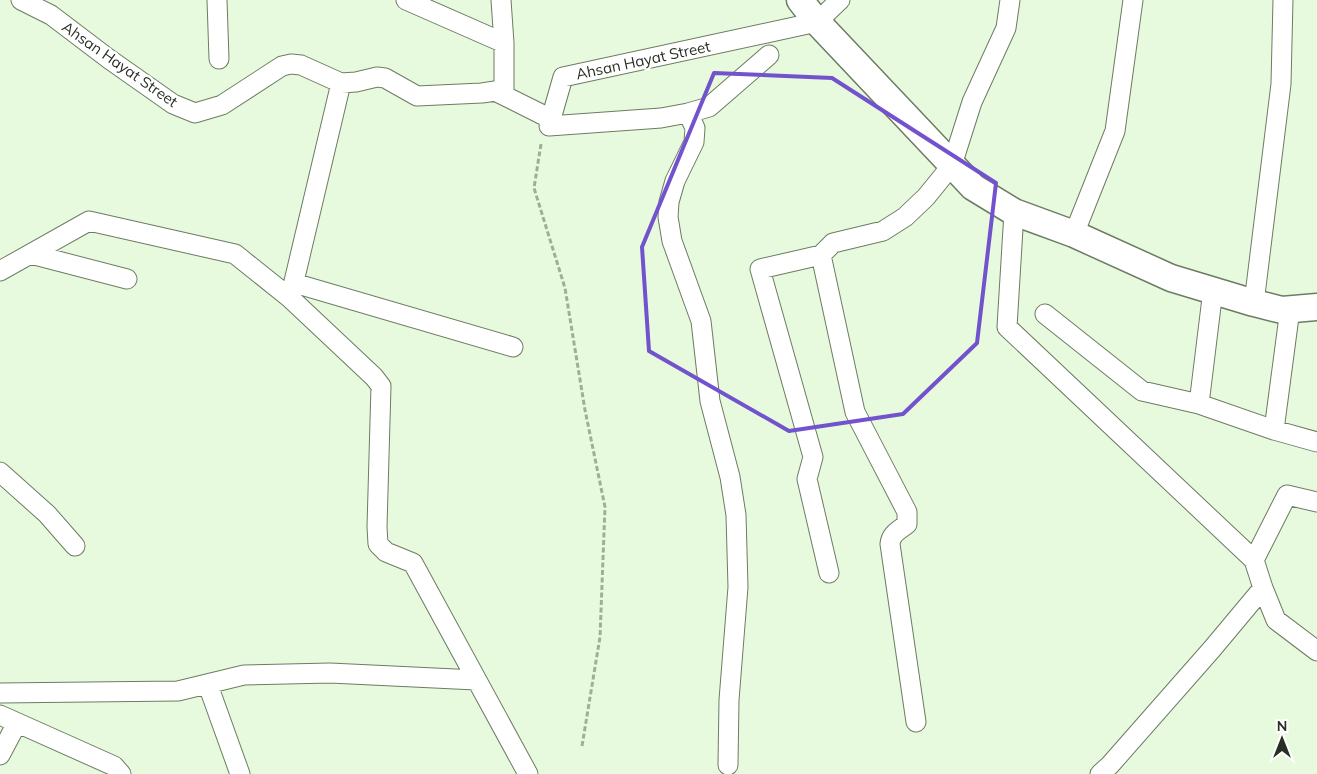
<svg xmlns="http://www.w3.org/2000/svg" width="1317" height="774" font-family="Mulish,sans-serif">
<rect width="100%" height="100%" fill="#e8fade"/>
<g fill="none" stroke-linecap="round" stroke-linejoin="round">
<!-- street casing -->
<g stroke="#6c7c63" stroke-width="21">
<path id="street" d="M21 0 51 15 109 59 173 104 195 113 222 105 282 66 291 64 301 65 341 83 356 82 377 77 385 78 417 96 482 93 495 91 551 119 563 77 817 22 840 0
M217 0 219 59
M406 0 504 43
M501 0 504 43V95
M688 113 695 128 694 142 675 181 669 202 668 217 672 241 701 321 710 401 730 477 736 515 738 587 729 700 728 765
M549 126 661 118 688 113 709 107 769 55
M1014 212 1007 327 1254 560 1263 588 1276 620 1317 651
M1074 234 1115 131 1133 0
M31 254 127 279
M821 255 760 269 813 457 807 479 829 573
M0 271 89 221 235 254 290 298 374 377 381 386 377 527 378 544 386 552 413 563 528 774
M294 283 513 347
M291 294 341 83
M1254 303 1281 84 1283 0
M1290 309 1274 430 1317 442
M1045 314 1142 391 1199 404 1274 430
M1199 404 1213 290
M0 472 47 514 75 546
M1254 560 1287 495 1317 502
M208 685 240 774
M0 693 178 691 244 675 330 673 476 680
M0 715 114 766 121 774
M916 722 890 544C891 533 900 530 907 524V512L855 412 821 255 833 243 883 231 905 217 926 197 952 165 972 102 1006 28 1010 0
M0 755 17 723
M1100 774 1110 765 1212 649 1263 588"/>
</g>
<!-- secondary casing -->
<g stroke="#6c7c63" stroke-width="29">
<path id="secondary" d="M800 0 817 22 973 187 1014 212 1074 234 1171 278 1254 303 1282 310 1317 307"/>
</g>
<!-- path -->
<path stroke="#a0ae99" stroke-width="3" stroke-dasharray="5 2.5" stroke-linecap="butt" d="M541 144 534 188 565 288 585 410 605 507 600 637 582 746"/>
<!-- street -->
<use href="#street" stroke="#fff" stroke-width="19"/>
<!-- secondary -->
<use href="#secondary" stroke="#fff" stroke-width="26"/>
</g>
<!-- marked area -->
<path fill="none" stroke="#7253cd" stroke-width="4" stroke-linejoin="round" d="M714 73 832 78 996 183 977 343 903 414 789 431 649 351 642 247Z"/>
<g text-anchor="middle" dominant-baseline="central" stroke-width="5" stroke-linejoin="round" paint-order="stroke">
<!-- street labels -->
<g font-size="15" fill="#272e23" stroke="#fff">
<text transform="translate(643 60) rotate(-12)">Ahsan Hayat Street</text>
<text transform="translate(120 64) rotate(35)">Ahsan Hayat Street</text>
</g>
</g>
<!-- north arrow -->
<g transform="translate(1282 739)" stroke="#ffffff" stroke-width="4" paint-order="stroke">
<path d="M0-4L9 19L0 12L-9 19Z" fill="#272e23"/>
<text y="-8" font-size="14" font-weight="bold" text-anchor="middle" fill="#272e23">N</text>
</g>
</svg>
